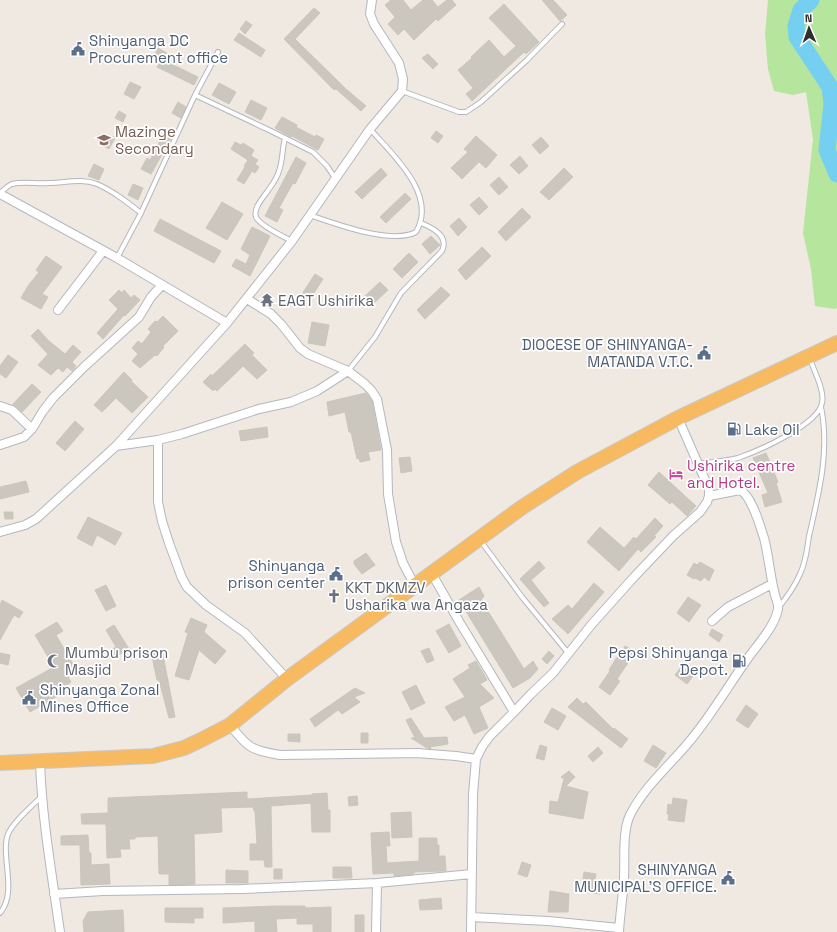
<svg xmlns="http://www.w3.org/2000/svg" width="837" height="932" font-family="'Space Grotesk',sans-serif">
<rect width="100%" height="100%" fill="#efe9e1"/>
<!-- green -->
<path fill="#b6e59e" d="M768 0H837V308L835 309 815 306 811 269 803 233 813 139 806 92 793 95 774 91 768 69 765 34Z"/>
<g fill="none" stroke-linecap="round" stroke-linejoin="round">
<!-- river -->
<path stroke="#75cff0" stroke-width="17" d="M811 0 801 10 796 26 797 37 830 87 832 104 827 150 837 174"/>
</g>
<!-- building -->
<path fill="#cbc7bf" stroke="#cbc5ba" d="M391 0H403L411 10 423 0H432L438 7 447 0H452L456 5 438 21 436 19 414 40 404 29 398 35 388 24 395 17 385 5Z
M542 0H553L567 15 560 21Z
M504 4 539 42 526 54 524 52 472 101 466 94 473 88 458 70 472 58 471 57 489 40 504 57 516 46 489 18Z
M314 8 320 13 295 39 346 89 366 106 361 111 336 89 334 90 284 39Z
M246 21 252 25 245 34 240 29Z
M239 33 265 50 261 57 234 40Z
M158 48 167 53 165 61 198 77 194 85 157 67 161 60 154 56Z
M428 54 438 64 433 69 422 58Z
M130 82 141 87 134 99 124 94Z
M219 83 236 92 229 104 212 95Z
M251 100 267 108 261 120 245 112Z
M178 102 186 107 181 118 172 113Z
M119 111 126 115 123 122 115 118Z
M282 117 297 125 296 127 315 137 316 135 324 139 318 150 292 136 291 137 275 128Z
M166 129 174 133 151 174 141 169 147 158 150 160Z
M436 131 443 136 438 143 431 138Z
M116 136 109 149 102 145 104 140Z
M476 136 497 155 486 168 479 162 462 179 451 168 468 152 464 149Z
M541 137 549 146 540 154 532 145Z
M235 142 241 145 243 143 254 150 251 156 258 160 255 164 259 167 255 173 252 171 244 184 237 180 245 167 244 166 248 160 231 149Z
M520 156 528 166 519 174 510 165Z
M296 157 306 163 295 184 293 183 279 208 283 210 277 222 265 216Z
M94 164 104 169 99 180 88 176Z
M381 168 387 175 362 199 355 192Z
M564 168 573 177 549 200 540 192Z
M499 177 508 187 499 195 490 185Z
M133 184 143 188 138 200 128 195Z
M405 193 411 199 386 223 380 217Z
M479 197 488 207 479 215 470 205Z
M222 202 243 214 227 240 206 228Z
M522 208 531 217 506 241 498 232Z
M459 218 467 227 458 236 450 226Z
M160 219 221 251 214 263 154 231Z
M252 227 270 236 250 276 232 266 236 259 246 264 250 255 241 249Z
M431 236 440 245 430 254 422 244Z
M482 247 491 256 466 280 458 270Z
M409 253 418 262 402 278 393 269Z
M46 256 62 267 42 294 48 297 41 309 21 298 28 286 39 272 36 270Z
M315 274 323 279 310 299 302 294Z
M380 282 388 290 373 304 365 296Z
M441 287 450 295 425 319 417 310Z
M119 290 122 293 124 290 131 298 134 295 140 300 125 316 124 315 103 339 97 333 118 309 109 300Z
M163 316 178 331 163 346 164 347 157 356 155 355 140 368 132 361 138 354 132 348 138 341 142 344 151 332 148 329 155 321 157 322Z
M312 322 329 325 325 346 308 343Z
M38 329 49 341 65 354 73 345 81 352 72 362 76 366 72 371 67 367 63 372 58 368 51 375 38 365 48 354 31 336Z
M245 344 254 353 252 355 267 370 257 379 243 366 217 391 215 389 213 391 203 382 211 374 212 376Z
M8 355 18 362 6 378 0 374V366Z
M124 372 132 380 131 381 148 397 132 413 116 398 102 412 94 405Z
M32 384 41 392 22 412 13 404Z
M366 393 372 401 381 450 368 452 370 460 360 462 359 458 357 459 351 432H349L345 412 329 416 327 402Z
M75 421 84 429 65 451 56 443Z
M267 427 268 437 241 441 239 431Z
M766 453 778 482 776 483 782 502 765 507 762 495 768 493 753 458Z
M410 457 412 471 401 473 399 458Z
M659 472 696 506 687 516 672 502 670 504 648 485Z
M26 481 29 492 0 499V487Z
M4 512H13V519H5Z
M88 517 122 533 115 545 97 535 92 546 77 538Z
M655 518 663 526 654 536 656 537 641 552 638 549 619 571 587 542 600 527 624 548 634 537 636 539Z
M366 553 375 565 362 574 354 564V561Z
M539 561 545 568 531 580 549 603 544 607 520 579Z
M700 562 714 570 709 581 704 577 701 581 695 578 694 579 687 575 694 563 697 565Z
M594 583 604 592 568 634 552 619 568 605 572 609Z
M106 585 116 606 106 611 95 590Z
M479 587 484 596 481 600 524 669 533 661 538 669 530 678 513 688 459 600Z
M688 597 701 605 689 622 677 613Z
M2 600 23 612 19 618 14 615 0 640V605Z
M191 618 207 625 204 632 226 651 215 664 199 650 189 680 175 676 188 633 185 632Z
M57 622 63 631 56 635 77 671 68 677 71 682 59 690 61 694 30 712 16 688 54 667 35 635Z
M449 624 461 646 449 653 436 631Z
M114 625 129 649 115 657 111 650 116 647 106 630Z
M712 629 723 635 719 642 709 635Z
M625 646 634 651 630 656 632 657 617 679 620 681 610 695 599 687 610 671 609 670 617 657 618 658Z
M429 648 434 660 427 663 421 651Z
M162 650 175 717 169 718 159 680H157L151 652Z
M549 651 554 656 547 664 542 659Z
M0 653 10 655 8 665 0 663Z
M476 661 487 680 480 684 494 698 479 707 488 728 474 734 465 715 454 721 445 707 465 697 453 679 470 668 468 665Z
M681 667 693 676 687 684 675 675Z
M416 685 425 703 411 710 402 692Z
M355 688 365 693 354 697 360 702 342 714 338 710 315 727 310 719Z
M577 698 583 704 586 702 613 729 614 728 628 739 621 748 568 707Z
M746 705 758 714 748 728 736 720Z
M552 708 566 716 558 730 544 722Z
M411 718 424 738 447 737 448 744 430 747 431 749 427 748 411 738H415L406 720Z
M361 733H368V743H361Z
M288 734H300V742L288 741Z
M540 745 547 747 544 760 536 758Z
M653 745 666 753 656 768 644 761Z
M598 747 603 753 593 762 588 756Z
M569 771 575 777 566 786 588 792 583 819 549 813 550 801 558 802 564 779 561 777Z
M247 792V799L312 795V794L327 793 328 810H330V832H312L311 803 271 806 272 867H265L264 860H250V844H257L255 811H254L253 807 221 808 222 832 194 834 195 884 169 885V874H159L158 836 135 837V839H129L130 849H120L121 857 107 858 106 824H82L81 814 108 813V798Z
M357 796 358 805 349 806 348 797Z
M673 798 687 800 684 822 668 820 669 814H667L668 804 672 805Z
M411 812 412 837 392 838 391 813Z
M389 832 390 846H386L387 863 419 861V838H437V845H439V856H445L446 871 414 872V874L394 876V873L373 874 371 833Z
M88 835 89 853H91V865L109 864 110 884 81 885 80 845H61V836Z
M522 862 531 865 527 877 518 874Z
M333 867H351L352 878H333Z
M274 869H282V879H274Z
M226 870 248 871V883H226Z
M584 872 596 874 595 880 602 881 600 894 581 892Z
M550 891 569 894 568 912H548Z
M441 898 442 909 420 910 419 900Z
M276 906H305V908L331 907V932H313V924H297V918L276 919 277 932H255V921L223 923V908Z
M165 908H203V918H194V923L165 922Z
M123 910 124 932H84L83 921 88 912Z
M355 915H364V932H355Z"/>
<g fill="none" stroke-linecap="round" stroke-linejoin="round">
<!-- service casing -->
<g stroke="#b4b7c1" stroke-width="6">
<path id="service" d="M402 91 459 112H466L481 102 527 60 562 24
M195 95 271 131 313 152 327 166 335 178
M285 138C282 149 283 160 279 171 277 179 271 186 267 192 262 199 253 209 256 217 259 225 284 237 292 241
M0 193C4 190 7 186 12 184 23 181 37 184 49 183 65 183 81 178 97 184 113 191 127 202 141 213
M310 215C336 224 392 245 416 232 438 195 393 155 370 129
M117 258 141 213 195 95 218 52
M348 371 375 337 401 293 442 251C449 236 433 228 421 223
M699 464C711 462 725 461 738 458 758 451 818 425 822 403 825 391 814 371 810 359
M480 540 522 597 569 654
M779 607C787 597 795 586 800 574 806 562 807 549 809 536 819 493 830 450 821 407
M0 913C18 892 0 856 8 834 14 821 30 808 41 797"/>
</g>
<!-- minor casing -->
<g stroke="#b4b7c1" stroke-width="10">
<path id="minor" d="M0 194 117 258 227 323
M247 299 271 314 281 324 300 348 308 354 348 371 365 384 371 390 377 399 387 450 388 494 396 542 403 563 415 586
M58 310 103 251
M0 406 12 410 32 429
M158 440V502L162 521 169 543 182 578 187 587 206 605 245 633 287 679
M0 445 24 437 32 429 43 411 53 398 84 367 139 317 151 297 162 285
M116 446 158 440 182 434 259 409 291 402 317 391 348 371
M0 532 25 525 36 519 116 446 227 323 292 241 370 129 402 91 403 79 399 63 374 24 370 14 372 0
M432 574 460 623 514 712
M712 621 728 607 772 584
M230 725C248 748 251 750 280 755L417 753 456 756 476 759
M40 762C42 819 52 875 60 932
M54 894 103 891 242 889 377 883 472 874
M471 917 548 921 619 928
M376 932 377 883
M471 932 473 794 476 759 482 747 489 737 514 712 531 694 553 673 592 624 634 577 673 536 700 512 707 502 709 496V489L678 418
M619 932C620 914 623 896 624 878 625 859 622 832 630 815 644 787 669 766 689 742 711 716 728 686 748 658 758 644 775 626 778 609 779 605 776 599 775 595 770 576 769 557 764 538 760 526 752 496 740 490L709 496"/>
</g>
<!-- trunk casing -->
<g stroke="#c9c9c9" stroke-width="16">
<path id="trunk" d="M0 763 153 756 184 748 201 740 230 725 287 679 521 508 577 472 678 418 837 343"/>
</g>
<!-- service -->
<use href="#service" stroke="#fff" stroke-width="4"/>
<!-- minor -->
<use href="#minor" stroke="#fff" stroke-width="8"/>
<!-- trunk -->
<use href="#trunk" stroke="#f8ba60" stroke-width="14"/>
</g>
<!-- icons -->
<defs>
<g id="civic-bare" transform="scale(1.08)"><path d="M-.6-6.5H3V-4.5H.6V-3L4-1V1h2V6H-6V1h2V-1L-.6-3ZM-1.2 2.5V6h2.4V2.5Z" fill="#5c6f8a" stroke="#fff" stroke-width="2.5" paint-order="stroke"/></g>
<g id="school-bare" transform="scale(1.08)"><path d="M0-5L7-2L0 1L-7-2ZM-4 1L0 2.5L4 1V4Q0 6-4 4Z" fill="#8d6e63" stroke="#fff" stroke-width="2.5" paint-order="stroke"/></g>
<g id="temple-bare" transform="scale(1.08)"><path d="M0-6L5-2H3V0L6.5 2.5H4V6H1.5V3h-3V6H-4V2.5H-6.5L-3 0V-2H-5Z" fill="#6b7280" stroke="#fff" stroke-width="2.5" paint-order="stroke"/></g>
<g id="fuel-bare" transform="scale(1.08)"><path d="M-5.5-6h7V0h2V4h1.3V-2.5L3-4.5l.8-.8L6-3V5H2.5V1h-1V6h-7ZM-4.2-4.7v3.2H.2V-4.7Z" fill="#5c6f8a" stroke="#fff" stroke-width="2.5" paint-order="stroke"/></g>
<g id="hotel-bare" transform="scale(1.08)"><path d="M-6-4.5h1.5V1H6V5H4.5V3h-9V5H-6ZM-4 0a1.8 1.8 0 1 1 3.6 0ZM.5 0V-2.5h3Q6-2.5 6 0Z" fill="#d1479c" stroke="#fff" stroke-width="2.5" paint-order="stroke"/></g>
<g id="church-bare" transform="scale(1.08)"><path d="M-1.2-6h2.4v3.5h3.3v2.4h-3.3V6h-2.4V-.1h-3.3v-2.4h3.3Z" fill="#6b7280" stroke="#fff" stroke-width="2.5" paint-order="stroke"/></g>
<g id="mosque-bare" transform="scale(1.08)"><path d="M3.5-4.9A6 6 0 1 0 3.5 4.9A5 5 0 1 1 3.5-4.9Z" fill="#6b7280" stroke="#fff" stroke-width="2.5" paint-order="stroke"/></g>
</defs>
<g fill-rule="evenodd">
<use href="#civic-bare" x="78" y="49"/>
<use href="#school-bare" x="104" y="140"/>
<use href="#temple-bare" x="267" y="300"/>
<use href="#civic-bare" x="704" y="353"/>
<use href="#fuel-bare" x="734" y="429"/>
<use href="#hotel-bare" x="676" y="474"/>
<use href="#civic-bare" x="336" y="574"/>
<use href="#church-bare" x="334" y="596"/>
<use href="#mosque-bare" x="54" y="661"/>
<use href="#fuel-bare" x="739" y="661"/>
<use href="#civic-bare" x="29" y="698"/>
<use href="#civic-bare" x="728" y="878"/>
</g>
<g text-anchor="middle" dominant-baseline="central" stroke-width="3.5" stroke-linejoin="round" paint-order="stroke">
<!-- service labels -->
<g font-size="15" fill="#4e5e75" stroke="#fff" text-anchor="end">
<text x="89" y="40" text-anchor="start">Shinyanga DC<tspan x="89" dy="17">Procurement office</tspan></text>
<text x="693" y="344">DIOCESE OF SHINYANGA-<tspan x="693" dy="17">MATANDA V.T.C.</tspan></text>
<text x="745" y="429" text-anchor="start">Lake Oil</text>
<text x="325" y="565">Shinyanga<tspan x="325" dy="17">prison center</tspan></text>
<text x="728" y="652">Pepsi Shinyanga<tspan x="728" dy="17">Depot.</tspan></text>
<text x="40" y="689" text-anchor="start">Shinyanga Zonal<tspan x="40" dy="17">Mines Office</tspan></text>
<text x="717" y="869">SHINYANGA<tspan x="717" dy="17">MUNICIPAL'S OFFICE.</tspan></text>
</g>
<!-- education labels -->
<g font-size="15" fill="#785e54" stroke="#fff" text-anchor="start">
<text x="115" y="131">Mazinge<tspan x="115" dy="17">Secondary</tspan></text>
</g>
<!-- worship labels -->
<g font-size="15" fill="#5b616d" stroke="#fff" text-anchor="start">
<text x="278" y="300">EAGT Ushirika</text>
<text x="345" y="587">KKT DKMZV<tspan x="345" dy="17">Usharika wa Angaza</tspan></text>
<text x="65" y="652">Mumbu prison<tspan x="65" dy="17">Masjid</tspan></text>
</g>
<!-- hotel labels -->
<g font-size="15" fill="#b23c85" stroke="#fff" text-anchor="start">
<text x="687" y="465">Ushirika centre<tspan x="687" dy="17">and Hotel.</tspan></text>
</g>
</g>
<!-- north arrow -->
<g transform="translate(809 28) rotate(358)" stroke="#ffffff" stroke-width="3" paint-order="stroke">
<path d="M0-3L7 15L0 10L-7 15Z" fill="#2e2e2e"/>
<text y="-6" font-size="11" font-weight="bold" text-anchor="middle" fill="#2e2e2e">N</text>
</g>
</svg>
